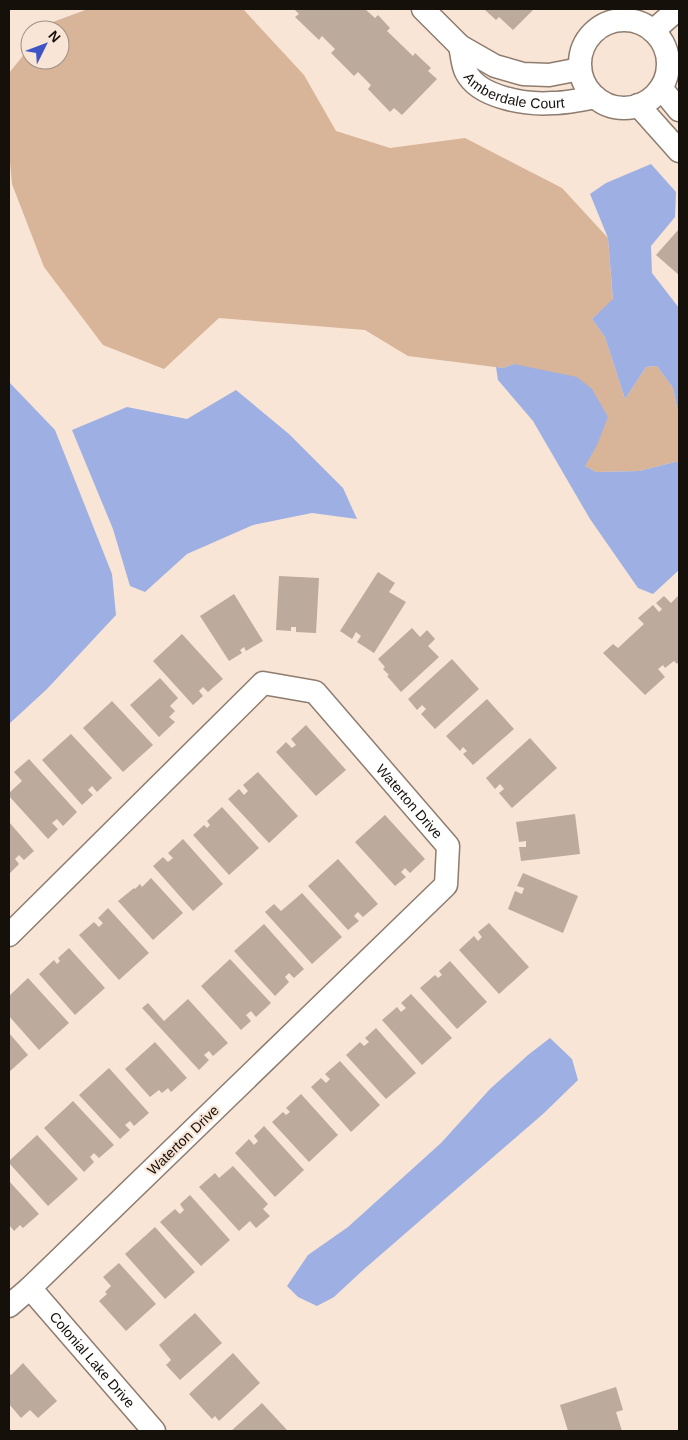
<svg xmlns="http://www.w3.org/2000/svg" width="688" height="1440" font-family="Arial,sans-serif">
<rect width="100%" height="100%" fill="#f8e5d6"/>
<!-- green -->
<path fill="#d8b498" d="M88 9H243L304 75 336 131 390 148 465 138 562 188 608 238 613 300 592 319 605 337 625 399 646 367 657 366 673 388 679 417V461L639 471 596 472 585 466 514 364 503 368 408 356 365 330 219 318 164 369 103 345 44 267 12 184 9 151V73L30 47V60H60V30H45L50 23Z"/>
<!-- water -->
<path fill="#9eafe3" d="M651 164 676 192 675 217 651 246 652 273 679 308V417L673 388 657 366 646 367 625 399 605 337 592 319 613 299 608 238 590 194 606 183Z
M514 364 577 377 592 389 608 417 597 445 585 466 596 472 639 471 679 461V570L653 594 638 588 590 519 533 421 498 380 496 367 503 368Z
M9 382 55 430 112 574 116 615 47 689 9 724Z
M236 390 289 434 343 488 357 519 312 513 253 525 187 554 145 592 130 586 113 529 72 430 127 407 187 419Z
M550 1038 572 1059 578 1080 543 1114 362 1271 334 1297 317 1306 298 1297 287 1286 308 1255 348 1227 441 1143 490 1089 528 1055Z"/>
<!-- building -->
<path fill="#bcaa9c" d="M294 9H365L375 18 378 15 390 28 387 31 413 56 415 53 431 68 428 71 437 79 402 115 394 108 390 112 368 89 371 85 358 72 354 76 331 53 335 49 322 36 319 40 295 17 299 14Z
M486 9H534L513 30 499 17 496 20 485 10Z
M679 229V275L656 255Z
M378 572 395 583 389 592 406 602 374 653 357 642 361 636 356 632 352 639 340 631Z
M279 576 319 578 316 633 296 632V627H291V631L276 630Z
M234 594 263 641 246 651 244 647 240 650 242 653 229 661 200 616Z
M679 595V661L677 664 674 661 665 668 663 665 658 669 665 677 645 695 603 653 613 644 618 648 644 624 638 618 653 605 659 612 662 609 656 603 664 596 671 603Z
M412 628 420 637 427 630 435 639 428 646 439 657 401 692 387 676 389 675 383 669 385 667 378 659Z
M182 634 223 679 208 692 203 687 199 691 203 696 193 705 153 661Z
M452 659 479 689 435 729 421 714 426 709 422 705 417 710 408 699Z
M160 678 178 698 170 706 175 711 169 717 175 722 159 737 130 705Z
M487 699 514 729 473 765 463 754 467 751 463 747 460 751 446 736Z
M112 701 153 745 123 772 83 728Z
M306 725 346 770 316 796 276 752 286 742 292 748 296 745 291 739Z
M71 734 112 778 97 792 92 786 88 790 93 795 82 805 42 760Z
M530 738 557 768 512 808 499 793 504 789 500 784 495 789 486 778Z
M29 759 77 812 63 826 57 819 52 823 58 829 48 839 9 796V793L22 781 14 772Z
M258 772 298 816 269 843 228 799 239 789 244 795 248 791 243 785Z
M222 807 259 848 229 875 193 835 204 825 207 828 210 825 207 821Z
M575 814 580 854 521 861 519 847H526V841L519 842 516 822Z
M385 815 425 859 410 873 405 868 401 872 406 877 395 886 355 842Z
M9 822 34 851 24 860 19 855 15 859 19 864 9 874Z
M183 839 223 884 193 911 153 866 163 857 168 862 173 858 168 853Z
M338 859 378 904 363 917 358 912 354 916 359 921 348 930 308 886Z
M523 873 578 896 563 933 508 909 515 891 522 894 524 888 517 886Z
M151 878 183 913 153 940 118 901 134 888 135 889 140 884 142 887Z
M302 893 342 937 312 964 265 912 274 904 281 911Z
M108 908 149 953 119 980 79 935 94 922 99 927 103 923 98 918Z
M489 923 529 967 499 994 459 950 474 936 478 941 482 937 478 932Z
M264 924 304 969 294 978 289 973 285 977 289 982 275 996 234 951Z
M69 948 105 988 75 1015 39 974 54 960 57 964 60 961 58 958Z
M230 959 271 1003 256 1017 251 1011 246 1015 251 1021 241 1030 201 986Z
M450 961 487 1002 457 1029 420 988 435 975 438 978 442 975 439 971Z
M28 978 69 1023 39 1050 9 1016V996Z
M411 994 452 1038 422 1065 382 1020 397 1007 401 1012 406 1008 401 1003Z
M188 999 228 1043 213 1056 209 1051 204 1055 209 1060 199 1070 142 1008 148 1003 164 1021Z
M376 1028 416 1073 386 1099 346 1055 360 1042 364 1046 369 1042 365 1038Z
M9 1033 28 1055 9 1072Z
M155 1042 187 1078 171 1092 168 1088 162 1093 159 1090 150 1097 125 1069Z
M340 1061 380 1105 351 1132 311 1087 321 1078 326 1083 330 1079 325 1074Z
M109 1068 149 1113 134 1126 130 1121 125 1125 130 1130 120 1139 79 1095Z
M301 1094 338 1135 309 1162 272 1122 283 1112 286 1115 290 1112 286 1108Z
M73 1101 114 1145 99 1158 94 1153 90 1157 94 1162 84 1172 44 1128Z
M264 1126 304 1170 275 1197 235 1153 249 1139 254 1145 258 1141 254 1136Z
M37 1135 78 1179 48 1206 9 1163V1161Z
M233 1166 268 1204 263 1209 270 1216 256 1228 250 1221 239 1231 199 1187 215 1173 219 1178Z
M9 1181 39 1214 23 1228 20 1225 14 1231 10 1226 9 1228Z
M190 1195 230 1240 201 1266 160 1222 175 1209 180 1214 184 1210 180 1204Z
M155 1227 195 1272 165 1299 125 1254Z
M119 1263 156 1304 126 1331 99 1301 107 1294 105 1292 111 1286 103 1277Z
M195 1313 222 1343 180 1380 166 1365 171 1360 159 1345Z
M233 1353 260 1383 219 1421 215 1416 212 1419 189 1394Z
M23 1363 57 1401 38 1418 30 1410 21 1418 9 1404V1373L11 1375Z
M616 1387 623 1410 616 1412 622 1431H568L560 1405Z
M262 1403 288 1431H231Z"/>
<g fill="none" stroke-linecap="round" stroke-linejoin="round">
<!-- street casing -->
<g stroke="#8e7c6f" stroke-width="25">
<g id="street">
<path d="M423 9 460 46 495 66 523 74 549 75 580 69"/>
<circle cx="624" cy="64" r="44"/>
<path d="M653 31 678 9"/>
<path id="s1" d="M460 46C462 54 462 64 466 72 479 98 527 105 553 103 567 103 581 100 595 97"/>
<path d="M661 88 679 110"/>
<path d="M638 105 679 151"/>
<path id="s2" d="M9 935 263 683 315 692 448 846 446 885 30 1288 9 1306"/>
<path id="s3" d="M30 1288 154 1431"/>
</g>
</g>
<!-- street -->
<use href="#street" stroke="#fff" stroke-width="22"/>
</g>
<g text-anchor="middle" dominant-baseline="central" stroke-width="4.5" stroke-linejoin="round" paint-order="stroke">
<!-- street labels -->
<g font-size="14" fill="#16100b" stroke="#f8e5d6">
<text stroke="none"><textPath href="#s1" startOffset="82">Amberdale Court</textPath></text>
<text stroke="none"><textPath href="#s2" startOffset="555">Waterton Drive</textPath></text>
<text transform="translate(183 1140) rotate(-44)">Waterton Drive</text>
<text stroke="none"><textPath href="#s3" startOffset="95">Colonial Lake Drive</textPath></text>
</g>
</g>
<!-- border -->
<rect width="688" height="1440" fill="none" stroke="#16100b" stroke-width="20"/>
<!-- north arrow -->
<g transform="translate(45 45) rotate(48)"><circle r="24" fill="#f8e5d6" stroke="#9e9085"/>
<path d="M0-4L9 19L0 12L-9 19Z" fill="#3d53c6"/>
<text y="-8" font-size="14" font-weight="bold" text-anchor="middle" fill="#16100b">N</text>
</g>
</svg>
